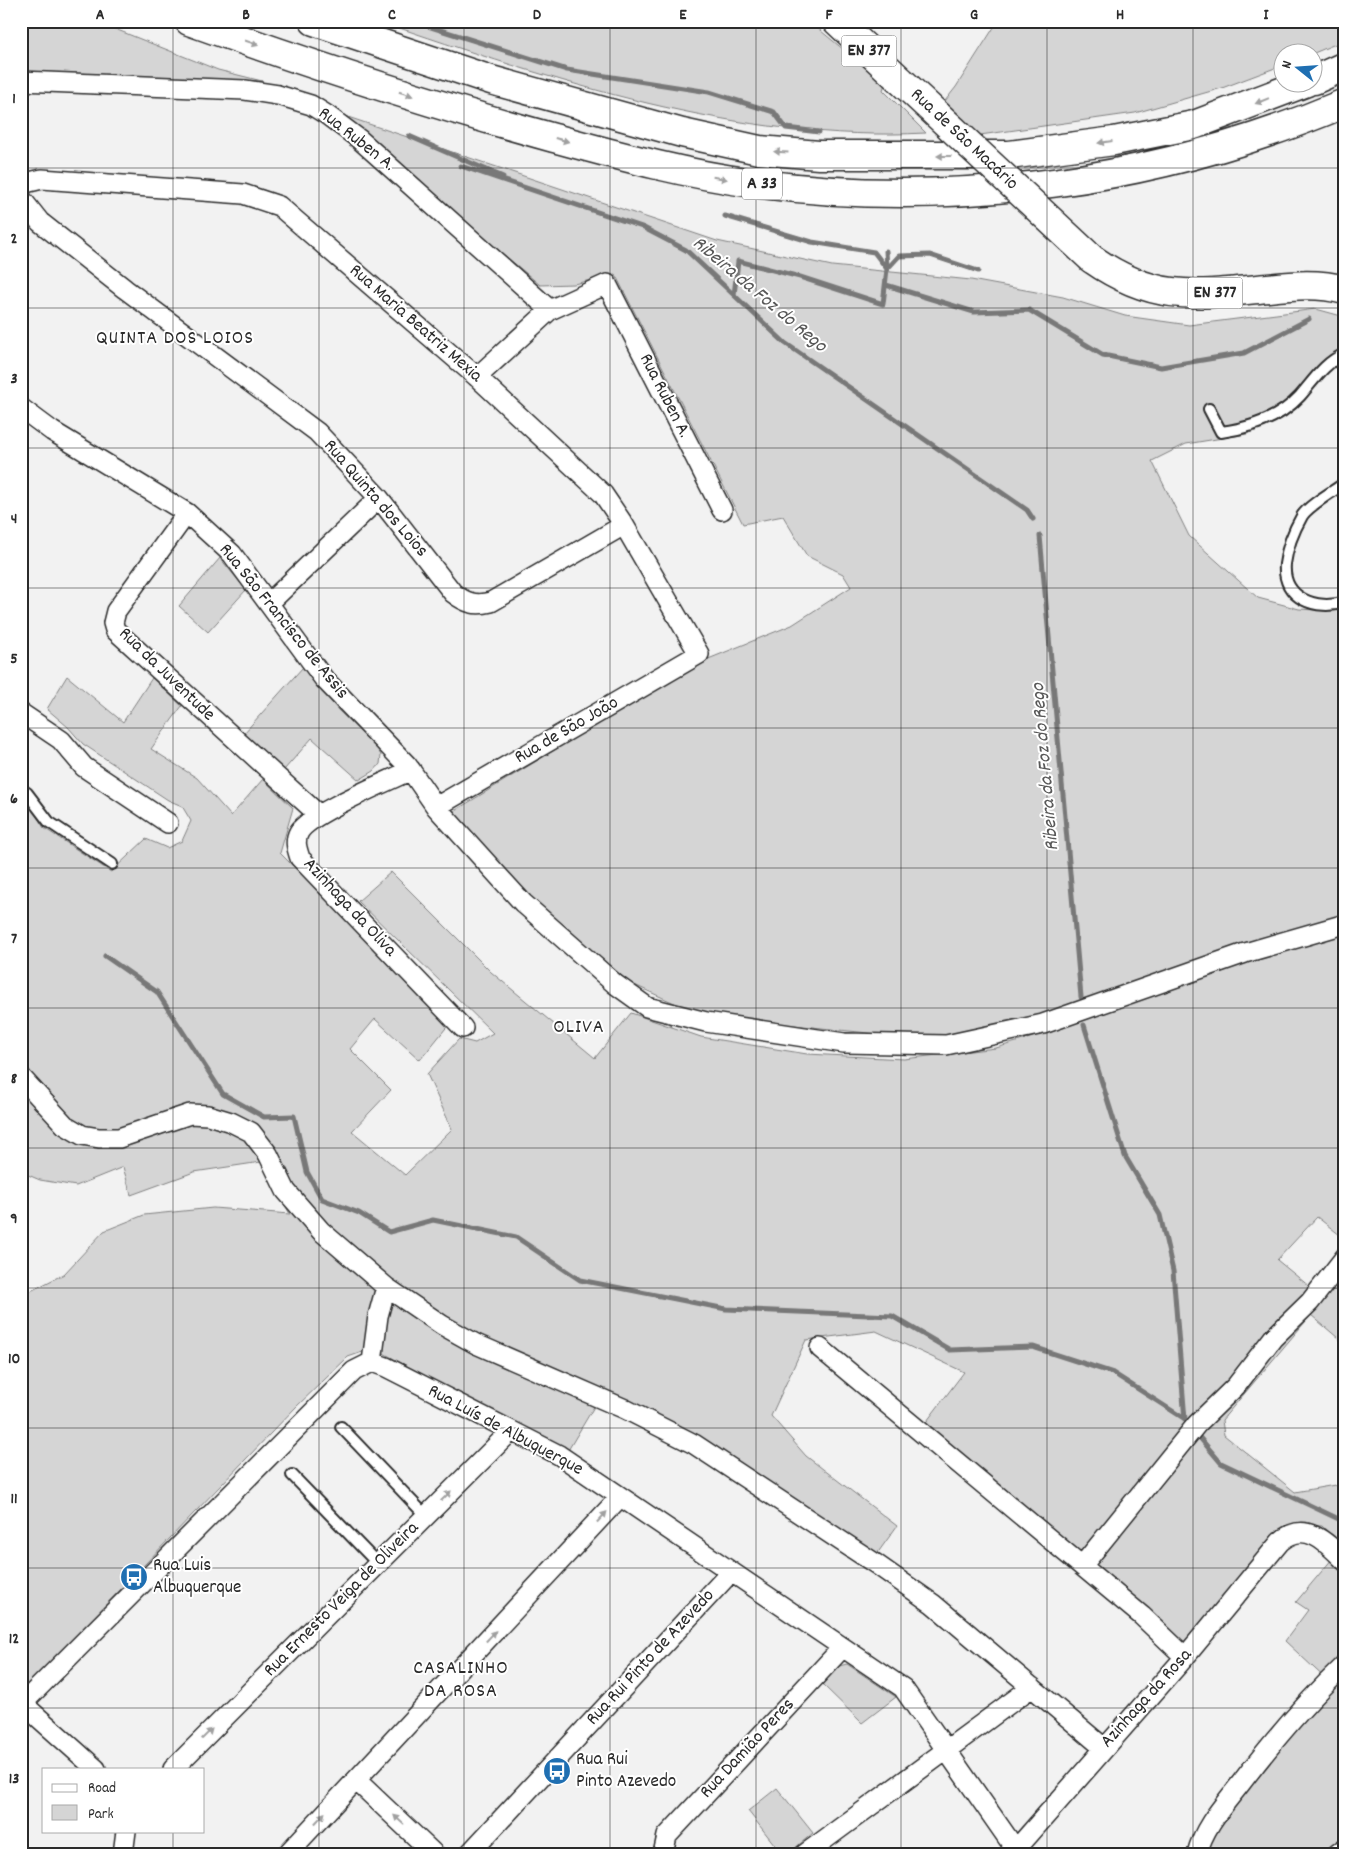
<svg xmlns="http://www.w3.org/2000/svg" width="1366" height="1875" font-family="Dekko,sans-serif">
<rect width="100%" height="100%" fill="#f2f2f2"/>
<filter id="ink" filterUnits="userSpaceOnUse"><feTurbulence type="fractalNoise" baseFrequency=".02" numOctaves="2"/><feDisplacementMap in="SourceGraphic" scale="10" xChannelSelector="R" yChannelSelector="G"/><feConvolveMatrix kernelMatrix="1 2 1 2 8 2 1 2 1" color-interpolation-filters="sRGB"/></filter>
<g filter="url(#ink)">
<!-- green -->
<path fill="#d5d5d5" stroke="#808080" d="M21 21H95L218 70 262 81 21 71Z
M379 21H809L885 84 883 90 926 133C738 143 555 81 379 21Z
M998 21H1345V40L1314 53 1284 52 1283 65 1222 88 1135 113 980 135 945 101 956 87Z
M336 113 717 241 832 266 971 280 1063 297 1125 316 1189 325 1316 309 1345 317V341L1325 370 1274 417 1247 434 1186 444 1152 461 1189 536 1258 598 1299 609 1335 611 1345 606V918L1050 1013 933 1040 701 1015 630 983 529 896 466 833 451 813 696 664 792 625 851 587 843 574 807 556 783 516 743 524 615 274 574 284 540 285Z
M220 558 246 590 208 632 179 606Z
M303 667 338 710 376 747 381 755 380 764 374 771 359 780 312 738 284 770 244 733Z
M67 676 123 722 152 678 182 706 151 749 197 778 231 816 263 779 293 808 280 853 450 1023 420 1060 375 1019 350 1049 391 1090 352 1131 405 1175 452 1129 427 1074 459 1039 475 1043 493 1033 358 901 391 872 491 972 595 1058 631 1013 701 1037 807 1054 904 1059 996 1048 1030 1038 1159 985 1345 929V1239L1317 1217 1277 1260 1315 1291 1345 1290V1344L1311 1315 1222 1420 1224 1435 1295 1492 1335 1485 1345 1494V1836L1321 1854H1189L1329 1682 1285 1641 1308 1610 1296 1602 1343 1546 1322 1526 1291 1525 1187 1649 924 1425 964 1372 876 1331 806 1340 771 1416 806 1456 897 1526 874 1558 729 1462 595 1405 567 1452 374 1348 348 1357 296 1407 21 1693V1296L64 1274 104 1231 144 1215 213 1208 290 1214 261 1162 194 1172 131 1195 123 1167 76 1186 40 1180 21 1172V795L26 798 44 828 111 872 146 839 167 848 182 841 191 821 182 806 168 800 83 744 68 727 47 709Z
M847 1664 896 1697 862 1723 822 1684 839 1666Z
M777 1788 813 1833 788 1854H782L748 1811Z"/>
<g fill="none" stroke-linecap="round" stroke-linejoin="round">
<!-- stream -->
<path stroke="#787878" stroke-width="5" d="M412 21 567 70 709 92 774 112 786 128 819 132
M409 136 503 177
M461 166 642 227 686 250 785 343 1027 510 1033 519
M725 216 812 242 874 252 887 269 883 304 800 277 738 261 734 295
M886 251 887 268
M887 269 899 256 930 255 978 271
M886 285 974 312 1029 310 1103 355 1161 367 1244 353 1309 319
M1040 536 1081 997
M105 956 157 992 223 1094 264 1117 294 1116 307 1172 322 1199 359 1213 389 1232 433 1220 516 1237 580 1280 726 1309 892 1316 950 1350 1033 1347 1113 1373 1185 1419
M1084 1025 1125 1156 1160 1215 1173 1271 1185 1420
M1195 1432 1221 1463 1345 1522"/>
<!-- lane casing -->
<g stroke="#2b2b2b" stroke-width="14">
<path id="lane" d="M1209 409 1221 432C1251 428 1279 419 1300 396 1314 380 1325 362 1345 354
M1345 483C1334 491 1309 505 1302 516 1294 530 1287 548 1285 564 1282 599 1317 611 1345 602
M21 789 27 793 49 822 112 864
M341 1427 426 1516
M292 1475 378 1564"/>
</g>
<!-- street casing -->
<g stroke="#2b2b2b" stroke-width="22">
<path id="street" d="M21 81 245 90 278 95 311 105 327 115 359 139 550 310
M21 184 42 179 243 194 279 206 477 377 603 494 624 525 699 654 436 807
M21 198 40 222 125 289 317 432 379 498 453 593C466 603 475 606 491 602L624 525
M477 377 550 310 607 284 722 510
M21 408 52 431 187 513 232 554 324 679 407 765 436 807 523 903 615 984 647 1007 706 1022 844 1043 946 1045 1043 1024 1245 953 1345 924
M187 513 116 611 113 623 115 630 319 815
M269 603 379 498
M21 713 61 740 84 767 168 823
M411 770C387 782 310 813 299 832 294 841 297 849 300 858L463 1028
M21 1077 65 1125 82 1135 99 1138H119L190 1114 208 1115 231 1122 251 1132 268 1154 286 1191 321 1231 386 1287 378 1316 372 1362
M386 1287 442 1325 476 1344 625 1409 694 1444 876 1564 933 1604 1104 1748
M820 1348 1142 1616 1185 1657
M1082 1566 1197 1424 1236 1386 1273 1338 1310 1302 1345 1257
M22 1703 96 1769
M21 1705 354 1371 372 1362 386 1367 559 1455 903 1688 1016 1850
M173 1769 510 1432
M356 1780 434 1854
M123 1854 126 1831
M287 1854 619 1498
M469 1854 730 1573
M663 1854 667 1836 842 1648
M805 1854 1032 1687
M1012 1854 1185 1657 1280 1542C1305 1519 1327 1543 1345 1561
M1197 1854C1204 1826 1224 1805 1241 1783 1273 1741 1307 1701 1345 1665
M1337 1854 1345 1848"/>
</g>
<!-- primary casing -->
<g stroke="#2b2b2b" stroke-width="31">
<path id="primary" d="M837 21 901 81
M1092 259C1155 303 1197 295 1268 288 1295 285 1319 283 1345 290"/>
</g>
<!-- highway casing -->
<g stroke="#2b2b2b" stroke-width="31">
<path id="highway" d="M189 21C309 64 431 104 554 138 620 156 685 174 753 183 953 210 1159 182 1345 103
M314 21 491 80 682 133 759 150 819 155H1009L1114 141 1194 125 1307 82
M1314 80 1345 66"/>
</g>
<!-- lane -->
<use href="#lane" stroke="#fff" stroke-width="10"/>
<!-- street -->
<use href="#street" stroke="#fff" stroke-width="19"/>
<!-- primary -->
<use href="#primary" stroke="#fff" stroke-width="28"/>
<!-- highway -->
<use href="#highway" stroke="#fff" stroke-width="28"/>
<!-- primary-bridge casing -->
<g stroke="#2b2b2b" stroke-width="31" stroke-linecap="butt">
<g id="primary-bridge">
<path id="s1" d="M901 81 1092 259"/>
</g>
</g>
<!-- primary-bridge -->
<use href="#primary-bridge" stroke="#fff" stroke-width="28"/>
</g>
<!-- one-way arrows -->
<defs><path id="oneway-solid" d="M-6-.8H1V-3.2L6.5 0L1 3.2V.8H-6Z" transform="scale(1.25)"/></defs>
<g fill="#a0a0a0">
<use href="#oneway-solid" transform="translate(252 43) rotate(19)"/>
<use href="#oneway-solid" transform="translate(406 94) rotate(18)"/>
<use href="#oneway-solid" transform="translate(1262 101) rotate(158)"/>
<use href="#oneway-solid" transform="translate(562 140) rotate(15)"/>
<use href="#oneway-solid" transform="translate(1105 142) rotate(172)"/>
<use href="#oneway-solid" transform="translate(781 152) rotate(-176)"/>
<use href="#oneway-solid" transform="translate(944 156) rotate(180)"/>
<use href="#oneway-solid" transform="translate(720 178) rotate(10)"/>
<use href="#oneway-solid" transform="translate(446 1496) rotate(-45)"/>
<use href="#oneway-solid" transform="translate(602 1517) rotate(-47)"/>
<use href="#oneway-solid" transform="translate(491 1636) rotate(-47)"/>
<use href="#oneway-solid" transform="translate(207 1734) rotate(-45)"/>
<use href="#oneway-solid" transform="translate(320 1818) rotate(-47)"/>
<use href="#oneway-solid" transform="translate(399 1820) rotate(-137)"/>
</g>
</g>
<!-- grid -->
<path fill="none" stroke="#2b2b2b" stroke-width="1" stroke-opacity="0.55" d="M173 21V1769M319 21V1854M464 21V1854M610 21V1854M756 21V1854M901 21V1854M1047 21V1854M1193 21V1854M21 168H1345M21 308H1345M21 448H1345M21 588H1345M21 728H1345M21 868H1345M21 1008H1345M21 1148H1345M21 1288H1345M21 1428H1345M21 1568H1345M21 1708H1345M173 1831V1854"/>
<!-- icons -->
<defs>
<g id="bus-disc" transform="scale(1.4375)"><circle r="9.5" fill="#1f6fb2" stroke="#fff"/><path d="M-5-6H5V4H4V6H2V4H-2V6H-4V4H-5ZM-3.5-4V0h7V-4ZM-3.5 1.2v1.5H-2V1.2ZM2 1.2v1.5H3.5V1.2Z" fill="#fff"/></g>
</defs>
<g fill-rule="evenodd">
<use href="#bus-disc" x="134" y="1577"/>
<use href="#bus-disc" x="557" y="1771"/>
</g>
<g text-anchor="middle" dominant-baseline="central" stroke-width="4" stroke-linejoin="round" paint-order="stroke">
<!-- shield labels -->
<g fill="#fff" stroke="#6b6b6b" stroke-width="1">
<rect x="841.5" y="35.5" width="55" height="31" rx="4"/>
<rect x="742" y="168.5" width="40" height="31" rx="4"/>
<rect x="1187.5" y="277.5" width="55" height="31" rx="4"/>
</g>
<g font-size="18" font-weight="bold" fill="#2b2b2b">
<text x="869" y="51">EN 377</text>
<text x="762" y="184">A 33</text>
<text x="1215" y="293">EN 377</text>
</g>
<!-- street labels -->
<g font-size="19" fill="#2b2b2b" stroke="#fff">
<text transform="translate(356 140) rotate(38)">Rua Ruben A.</text>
<text stroke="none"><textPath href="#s1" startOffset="86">Rua de São Macário</textPath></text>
<text transform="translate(415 324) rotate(41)">Rua Maria Beatriz Mexia</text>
<text transform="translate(664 396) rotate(63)">Rua Ruben A.</text>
<text transform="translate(375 499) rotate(49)">Rua Quinta dos Loios</text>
<text transform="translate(283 622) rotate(51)">Rua São Francisco de Assis</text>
<text transform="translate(166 675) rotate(44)">Rua da Juventude</text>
<text transform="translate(567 731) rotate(-30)">Rua de São João</text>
<text transform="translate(349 908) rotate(47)">Azinhaga da Oliva</text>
<text transform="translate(505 1431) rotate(28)">Rua Luís de Albuquerque</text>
<text transform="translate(342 1600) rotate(-45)">Rua Ernesto Veiga de Oliveira</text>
<text transform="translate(651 1658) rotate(-47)">Rua Rui Pinto de Azevedo</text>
<text transform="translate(1147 1699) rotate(-48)">Azinhaga da Rosa</text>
<text transform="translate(748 1749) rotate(-47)">Rua Damião Peres</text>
</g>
<!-- poi labels -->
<g font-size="19" fill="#2b2b2b" stroke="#fff" text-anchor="start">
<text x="153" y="1566">Rua Luis<tspan x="153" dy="22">Albuquerque</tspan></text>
<text x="576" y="1760">Rua Rui<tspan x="576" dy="22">Pinto Azevedo</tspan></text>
</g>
<!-- water labels -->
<g font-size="20" font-style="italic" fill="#585858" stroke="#fff">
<text transform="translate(759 295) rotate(40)">Ribeira da Foz do Rego</text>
<text transform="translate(1046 767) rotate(-95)">Ribeira da Foz do Rego</text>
</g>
<!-- neighbourhood labels -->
<g font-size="20" letter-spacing="1" fill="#2b2b2b" stroke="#fff">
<text x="175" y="339">QUINTA DOS LOIOS</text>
<text x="579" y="1028">OLIVA</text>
<text x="461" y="1669">CASALINHO<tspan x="461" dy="23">DA ROSA</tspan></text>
</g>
</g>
<!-- margin -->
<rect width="1366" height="1875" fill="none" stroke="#fff" stroke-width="55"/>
<!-- legend -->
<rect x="42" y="1768" width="162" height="65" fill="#ffffff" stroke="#aaaaaa"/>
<rect x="52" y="1784" width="25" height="8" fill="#ffffff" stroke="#aaaaaa"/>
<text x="88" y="1792" font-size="15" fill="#2b2b2b">Road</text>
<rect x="52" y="1805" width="25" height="15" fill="#d5d5d5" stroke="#aaaaaa"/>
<text x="88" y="1818" font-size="15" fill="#2b2b2b">Park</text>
<!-- north arrow -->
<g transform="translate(1298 68) rotate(287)"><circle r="24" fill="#ffffff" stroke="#aaaaaa"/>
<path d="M0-4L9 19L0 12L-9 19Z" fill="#1f6fb2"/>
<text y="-8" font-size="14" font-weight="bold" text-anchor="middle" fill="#2b2b2b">N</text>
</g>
<rect x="28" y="28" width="1310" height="1820" fill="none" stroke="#2b2b2b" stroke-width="2"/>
<g font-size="16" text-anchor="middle" font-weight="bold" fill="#2b2b2b">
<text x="100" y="19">A</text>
<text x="246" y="19">B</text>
<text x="392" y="19">C</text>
<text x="537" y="19">D</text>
<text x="683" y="19">E</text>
<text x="829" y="19">F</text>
<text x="974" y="19">G</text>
<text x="1120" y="19">H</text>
<text x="1266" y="19">I</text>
<text x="14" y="103">1</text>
<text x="14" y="243">2</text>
<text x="14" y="383">3</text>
<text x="14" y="523">4</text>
<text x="14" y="663">5</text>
<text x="14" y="803">6</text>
<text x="14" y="943">7</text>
<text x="14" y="1083">8</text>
<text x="14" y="1223">9</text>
<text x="14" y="1363">10</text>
<text x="14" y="1503">11</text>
<text x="14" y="1643">12</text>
<text x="14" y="1783">13</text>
</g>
</svg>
